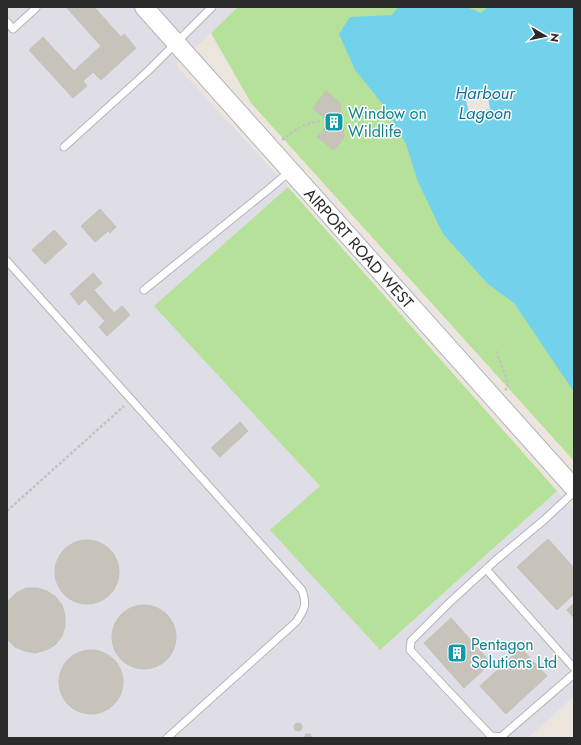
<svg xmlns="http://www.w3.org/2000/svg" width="581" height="745" font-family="Jost,sans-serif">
<rect width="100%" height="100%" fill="#ece5dd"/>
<!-- industrial -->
<path fill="#dfdde5" d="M7 7H238L211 33 176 65 288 187 155 306 320 486 380 649 557 491 574 510V696L528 738H7Z"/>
<!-- green -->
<path fill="#b6e19a" d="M238 7H574V461L251 103 211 33Z
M288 187 557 491 380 650 270 530 320 486 154 306Z"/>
<!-- water -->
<path fill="#72d2ec" d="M398 7H467L481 13 487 7H574V392L514 303 488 284 443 234 418 182 406 144 385 107 355 70 339 34 350 17 392 15Z"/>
<!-- pier -->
<path fill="#ece5dd" d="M487 91 490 109 469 113 465 95Z"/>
<!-- building -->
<path fill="#c7c3bb" stroke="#c7c0b6" d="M66 7H94L121 37 124 34 136 48 101 80 93 72 83 81 87 86 73 98 29 50 43 37 74 71 101 46Z
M326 91 340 103 344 138 334 150 317 137 326 126 325 119 313 108Z
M100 209 116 227 110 233 108 231 95 242 81 226Z
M54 230 67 244 45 264 32 250Z
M93 273 102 283 94 290 114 313 122 306 130 315 107 336 99 327 105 321 85 299 79 305 70 294Z
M240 422 248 431 220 457 211 448Z
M548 539 574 568V594L557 610 517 567Z
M55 572a32 32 0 1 1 64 0a32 32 0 1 1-64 0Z
M26 588H37L47 591 56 597 62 605 65 616V626L62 636 55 645 46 650 35 653 25 651 15 647 7 639V602L16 593Z
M574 603V618L567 610Z
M112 637a32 32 0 1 1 64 0a32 32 0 1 1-64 0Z
M451 618 491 663 464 688 424 643Z
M521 648 547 676 506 714 480 686Z
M59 682a32 32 0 1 1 64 0a32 32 0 1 1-64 0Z
M294 727a4 4 0 1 1 8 0a4 4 0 1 1-8 0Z
M306 734H310L312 738H304Z"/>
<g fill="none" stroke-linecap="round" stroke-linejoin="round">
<!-- service casing -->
<g stroke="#b0b4be" stroke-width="9">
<path id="service" d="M7 22 13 29 36 8 35 7
M64 147 148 71 212 7
M7 261 302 590C307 605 305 609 296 622L167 738
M144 290 269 189 290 171
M574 492 544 520 496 560 449 603 411 641 410 650 491 736 501 737 574 674
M486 569 574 668"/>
</g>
<!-- tertiary casing -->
<g stroke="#b0b4be" stroke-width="20">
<g id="tertiary">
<path id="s1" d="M144 7 574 488"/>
</g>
</g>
<!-- path -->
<path stroke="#c3c3c3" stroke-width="2.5" stroke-dasharray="3 2" stroke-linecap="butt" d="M282 140C294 130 305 123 321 121
M496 351 506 377 508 387 505 390
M7 511 124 406"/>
<!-- service -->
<use href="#service" stroke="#fff" stroke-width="7"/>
<!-- tertiary -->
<use href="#tertiary" stroke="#fff" stroke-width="18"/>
</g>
<!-- icons -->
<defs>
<g id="building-square" transform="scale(1)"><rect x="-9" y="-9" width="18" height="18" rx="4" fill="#0f9aa8" stroke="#fff"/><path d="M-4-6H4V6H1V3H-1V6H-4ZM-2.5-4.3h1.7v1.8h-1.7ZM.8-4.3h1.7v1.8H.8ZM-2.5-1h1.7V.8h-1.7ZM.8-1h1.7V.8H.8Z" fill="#fff"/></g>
</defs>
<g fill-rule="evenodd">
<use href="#building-square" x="334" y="122"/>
<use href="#building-square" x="457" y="653"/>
</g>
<g text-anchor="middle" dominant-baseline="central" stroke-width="3" stroke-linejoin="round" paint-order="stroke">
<!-- culture labels -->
<g font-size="16" fill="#0d838f" stroke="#fff" text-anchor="start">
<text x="348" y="113">Window on<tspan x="348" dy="18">Wildlife</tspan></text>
<text x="471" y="644">Pentagon<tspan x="471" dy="18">Solutions Ltd</tspan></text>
</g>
<!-- street labels -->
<g font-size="16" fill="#2a2a2a" stroke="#fff">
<text stroke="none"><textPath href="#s1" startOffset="323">AIRPORT ROAD WEST</textPath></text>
</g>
<!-- water labels -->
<g font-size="17" font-style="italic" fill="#107198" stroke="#fff">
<text x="485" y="93">Harbour<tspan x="485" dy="20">Lagoon</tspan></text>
</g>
</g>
<!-- border -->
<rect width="581" height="745" fill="none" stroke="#2a2a2a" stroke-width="16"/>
<!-- north arrow -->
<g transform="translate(545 36) rotate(99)" stroke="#ffffff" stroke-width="3" paint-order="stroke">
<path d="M0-3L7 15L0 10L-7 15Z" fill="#2a2a2a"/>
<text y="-6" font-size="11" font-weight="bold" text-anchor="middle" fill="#2a2a2a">N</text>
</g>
</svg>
